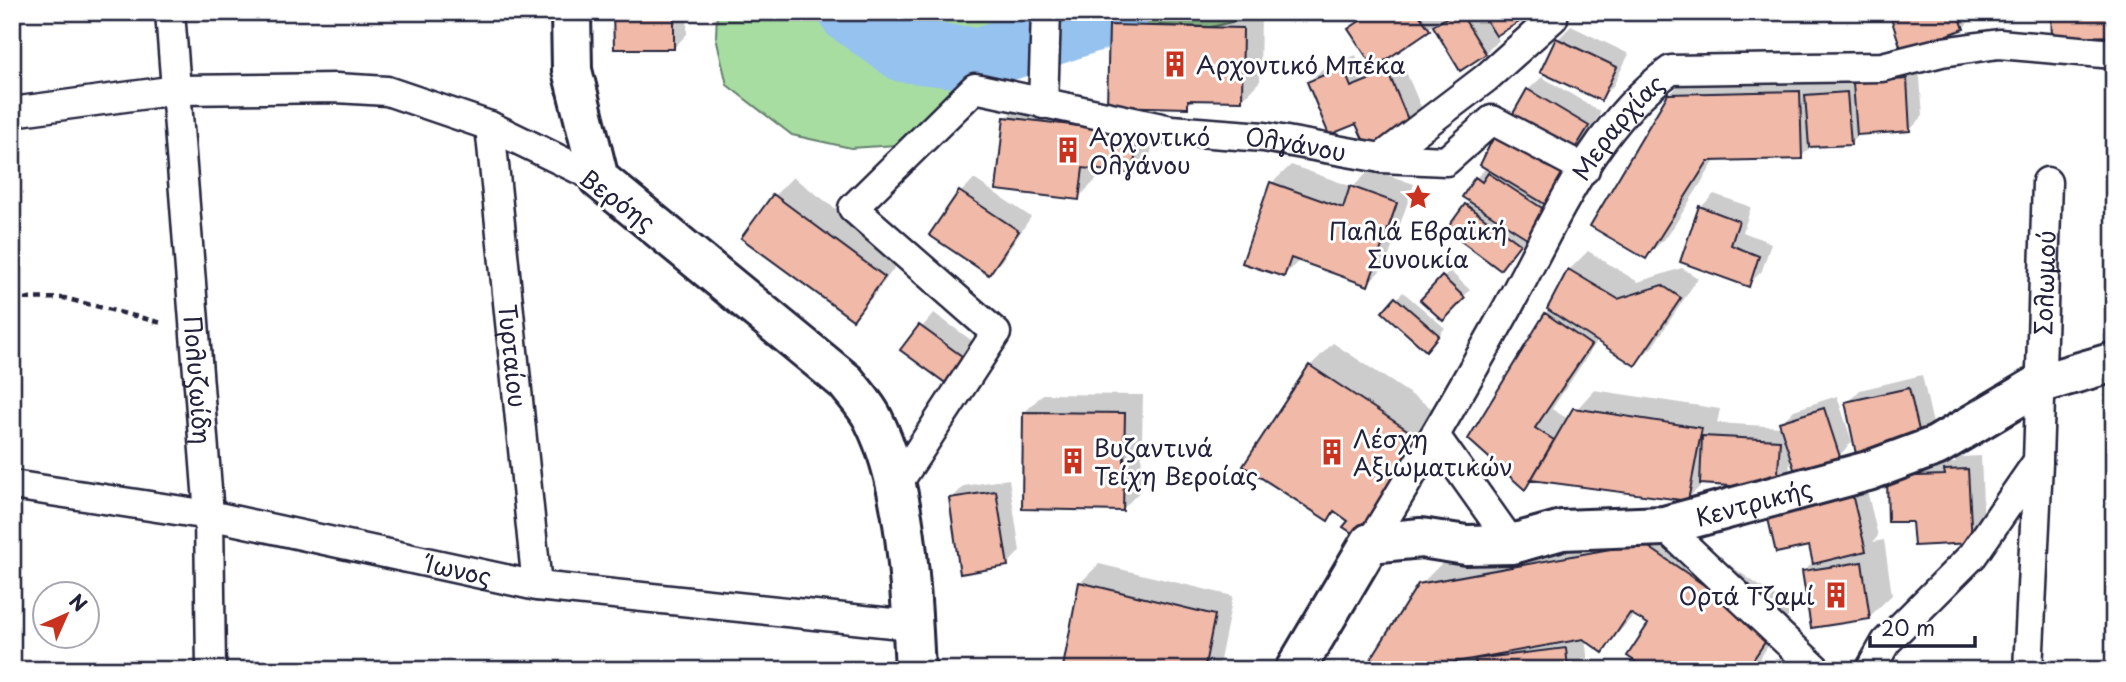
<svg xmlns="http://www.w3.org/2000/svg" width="2126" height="682" font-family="'Playpen Sans',sans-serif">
<rect width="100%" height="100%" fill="#fff"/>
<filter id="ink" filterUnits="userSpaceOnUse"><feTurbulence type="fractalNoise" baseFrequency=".0143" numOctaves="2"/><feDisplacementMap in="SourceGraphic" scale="14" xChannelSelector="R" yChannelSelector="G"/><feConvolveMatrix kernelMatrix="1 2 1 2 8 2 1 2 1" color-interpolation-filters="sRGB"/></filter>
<g filter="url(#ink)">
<!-- green -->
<path fill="#a7dda1" stroke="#64806e" stroke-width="2" d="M717 12H1042L1040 64 975 88 911 144 851 148 792 135 727 85 716 37Z
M1051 12H1273L1211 27 1160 25 1050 61Z"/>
<!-- shadow -->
<path fill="#0003" d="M615 12H687V34L674 48Z
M1124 12H1261L1260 81 1242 100 1194 99 1187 106 1110 26Z
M1369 12H1439L1443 18 1450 12H1533L1495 34 1499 40 1485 53 1461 69 1433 24 1428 29 1350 30Z
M1891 12H1975L1976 14 1963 28Z
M1571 26 1629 54 1613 86 1600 99 1558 39Z
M1356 55 1364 75 1401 60 1424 114 1411 128 1357 121 1309 82 1322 69Z
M1919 66 1923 116 1910 130 1860 133 1850 143 1813 145 1801 157 1716 159 1669 234 1646 257 1669 95 1692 72 1822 69 1823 82 1858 80Z
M1542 77 1601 112 1584 140 1569 155 1540 223 1500 268 1466 205 1471 201 1476 178 1487 167 1528 90Z
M1025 99 1156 115 1151 153 1133 172 1098 168 1097 179 1078 198 1006 118Z
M1291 165 1353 187 1371 169 1414 184 1386 265 1367 284 1300 260 1284 275 1272 183Z
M793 177 902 258 871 299 852 318 774 196Z
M974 179 1031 217 1002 260 989 273 932 234 961 192Z
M1714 194 1751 207 1743 232 1771 243 1762 271 1748 285 1701 207Z
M1588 251 1638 282 1682 268 1698 278 1653 346 1635 364 1598 340 1552 409 1568 419 1594 390 1720 409 1717 423 1782 427 1781 423 1794 410 1837 396 1852 442 1839 456 1791 454 1789 474 1776 487 1704 483 1687 499 1534 479 1525 488 1546 314 1569 270Z
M1450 271 1470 290 1443 319 1423 300Z
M1403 292 1445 328 1433 342 1384 312Z
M934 313 982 348 964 372 903 350Z
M1333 343 1442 415 1380 511 1357 534 1350 520 1336 510 1327 519 1310 366Z
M1922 375 1933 424 1920 437 1847 403 1860 390Z
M1043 394 1143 395 1141 490 1123 509 1025 412Z
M1981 456 1984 528 1971 542 1914 520 1902 464 1954 463 1959 457Z
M1864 478 1878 536 1873 542 1884 540 1892 595 1869 617 1804 571 1814 561 1810 543Z
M1009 479 1020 551 1007 565 951 499 964 486Z
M1666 521 1793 609 1752 670H1651L1650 624 1635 614 1603 650 1585 638 1589 670H1479L1478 665 1476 670H1365L1420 585 1443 562Z
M1099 564 1233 596 1218 670H1081L1065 666 1081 582Z"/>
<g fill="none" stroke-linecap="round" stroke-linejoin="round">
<!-- river -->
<path stroke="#96c2ef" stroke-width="63" d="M850 12 905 51 978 59 1118 12"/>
</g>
<!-- building -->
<path fill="#f1b9a7" stroke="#22223b" stroke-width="2" d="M613 12H674V49H614Z
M1373 12H1417L1430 30 1374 68 1348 29Z
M1456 12H1460L1486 54 1460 71 1433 26Z
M1481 12H1536L1496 36Z
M1889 12H1958L1964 29 1902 52Z
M2051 12H2114V36L2052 38Z
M1109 25 1243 28 1242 101 1188 100V108L1107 106Z
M1556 38 1617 67 1601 101 1540 72Z
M1343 67 1351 87 1388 72 1412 129 1367 148 1356 124 1329 135 1307 82Z
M1907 79 1910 131 1857 135 1853 83Z
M1527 89 1589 126 1571 155 1510 119Z
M1800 91 1802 159 1708 161 1646 259 1590 226 1668 94Z
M1847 92 1851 145 1809 147 1805 95Z
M1004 117 1138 133 1133 174 1083 168 1079 200 996 190Z
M1495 134 1566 174 1548 206 1480 165Z
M1488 173 1545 210 1527 238 1462 197 1475 177 1482 182Z
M1270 182 1343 208 1350 186 1397 203 1368 286 1291 258 1284 277 1242 263Z
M959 191 1019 231 989 275 929 235Z
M773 194 885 277 853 320 741 238Z
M1465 204 1520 244 1500 270 1446 230Z
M1699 206 1739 221 1731 245 1759 256 1749 287 1680 262Z
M1568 269 1618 299 1662 285 1681 298 1635 366 1547 309Z
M1442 276 1465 298 1443 321 1420 300Z
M1395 297 1439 335 1426 351 1382 312Z
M1545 313 1591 345 1535 428 1554 440 1525 490 1468 439Z
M919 325 970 362 951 387 900 350Z
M1309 365 1421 439 1357 536 1343 527 1348 521 1334 511 1328 521 1243 466Z
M1909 388 1921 439 1856 454 1845 402Z
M1573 408 1702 428 1688 501 1531 480Z
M1824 408 1840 457 1795 472 1779 422Z
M1023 412 1125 413 1123 511 1022 509Z
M1702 436 1780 440 1777 489 1700 484Z
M1968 469 1972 543 1914 546 1912 522H1888L1887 477 1945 475 1944 470Z
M1851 490 1866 551 1813 564 1809 546 1776 553 1766 510Z
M996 491 1008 566 960 574 949 498Z
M1643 543 1772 632 1746 670H1648L1627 656 1648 624 1630 613 1603 653 1583 639 1433 666 1438 670H1364L1418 584Z
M1862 562 1870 619 1811 628 1802 571Z
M1079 582 1215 615 1204 670 1063 667Z
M1566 648 1568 670H1477L1475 659Z"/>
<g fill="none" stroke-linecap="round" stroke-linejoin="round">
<!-- street casing -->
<g stroke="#22223b" stroke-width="33">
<g id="street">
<path id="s1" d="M170 12 209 515 211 670"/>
<path d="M1043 104 1046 12"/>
<path d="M12 112 177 90 336 88 387 91 490 126 599 179"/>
<path id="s2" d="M490 126 537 586"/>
<path d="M1381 158 1446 161 1492 120 1585 169"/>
<path d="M1436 437 1512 544"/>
<path id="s3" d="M12 485 209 515 537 586 911 625"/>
<path id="s4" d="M896 486 996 333 853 208 975 88 1171 130 1264 137 1381 158 1486 78 1553 18"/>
<path d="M1664 526 1817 670"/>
<path id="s5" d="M1370 543C1417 467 1461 391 1504 314 1551 230 1591 127 1671 70L1882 67 1942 52 1999 44 2114 54"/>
<path id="s6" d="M1870 670 1886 642 1973 555 2038 461 2047 182"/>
<path d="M2028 670 2038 463"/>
</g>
</g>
<!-- secondary casing -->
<g stroke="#22223b" stroke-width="44">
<g id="secondary">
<path d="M571 12 572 70 599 179 846 382C855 394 868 407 874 421 908 489 911 594 915 670"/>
<path id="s7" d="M1295 670 1370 543 1421 538 1466 545 1512 544 1562 530 1664 526 1868 471 1936 446 2042 383 2114 362"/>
</g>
</g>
<!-- path -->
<path stroke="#22223b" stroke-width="4.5" stroke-dasharray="7 5" stroke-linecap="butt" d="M12 299 64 298 162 323"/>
<!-- street -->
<use href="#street" stroke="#fff" stroke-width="28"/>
<!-- secondary -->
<use href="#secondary" stroke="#fff" stroke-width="38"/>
</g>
</g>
<!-- icons -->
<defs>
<g id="building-bare" transform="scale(2.1)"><path d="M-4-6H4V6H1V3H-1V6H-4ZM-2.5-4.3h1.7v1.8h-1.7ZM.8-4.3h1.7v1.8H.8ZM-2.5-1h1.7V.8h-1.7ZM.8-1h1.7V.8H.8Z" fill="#c8321e" stroke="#fff" stroke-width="2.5" paint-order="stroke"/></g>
<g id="sight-bare" transform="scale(2.1)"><path d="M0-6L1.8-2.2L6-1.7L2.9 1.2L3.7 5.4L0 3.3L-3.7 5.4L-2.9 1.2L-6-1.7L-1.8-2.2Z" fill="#c8321e" stroke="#fff" stroke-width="2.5" paint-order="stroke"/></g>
</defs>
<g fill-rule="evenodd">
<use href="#building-bare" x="1175" y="64"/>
<use href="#building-bare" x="1068" y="150"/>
<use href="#sight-bare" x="1418" y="197"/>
<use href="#building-bare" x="1332" y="452"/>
<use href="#building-bare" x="1073" y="461"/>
<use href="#building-bare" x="1836" y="595"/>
</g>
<g text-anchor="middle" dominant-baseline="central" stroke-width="6" stroke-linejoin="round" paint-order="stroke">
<!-- poi labels -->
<g font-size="24" fill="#22223b" stroke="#fff" text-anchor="start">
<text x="1196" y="64">Αρχοντικό Μπέκα</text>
<text x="1089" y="136">Αρχοντικό<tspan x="1089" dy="28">Ολγάνου</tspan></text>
<text x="1418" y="230" text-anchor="middle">Παλιά Εβραϊκή<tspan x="1418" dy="28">Συνοικία</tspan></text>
<text x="1353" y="438">Λέσχη<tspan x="1353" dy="28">Αξιωματικών</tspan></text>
<text x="1094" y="447">Βυζαντινά<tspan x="1094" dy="28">Τείχη Βεροίας</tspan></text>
<text x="1815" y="595" text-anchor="end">Ορτά Τζαμί</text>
</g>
<!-- street labels -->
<g font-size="24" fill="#22223b" stroke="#fff">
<text stroke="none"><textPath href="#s5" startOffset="485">Μεραρχίας</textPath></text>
<text stroke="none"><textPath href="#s4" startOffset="870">Ολγάνου</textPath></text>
<text transform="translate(618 199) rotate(36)">Βερόης</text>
<text stroke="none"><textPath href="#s6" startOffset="448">Σολωμού</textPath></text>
<text stroke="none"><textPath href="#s2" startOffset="231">Τυρταίου</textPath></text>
<text stroke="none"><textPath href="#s1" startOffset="369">Πολυζωίδη</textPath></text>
<text stroke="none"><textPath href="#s7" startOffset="537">Κεντρικής</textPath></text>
<text stroke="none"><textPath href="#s3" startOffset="455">Ίωνος</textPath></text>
</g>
</g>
<!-- margin -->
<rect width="2126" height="682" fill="none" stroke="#fff" stroke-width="42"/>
<rect x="21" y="21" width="2084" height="640" fill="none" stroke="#22223b" stroke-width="2.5" filter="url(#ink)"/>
<!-- north arrow -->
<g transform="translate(66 615) rotate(45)"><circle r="33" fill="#ffffff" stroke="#a7a7b1" stroke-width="2"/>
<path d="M0-5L12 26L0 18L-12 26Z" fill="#c8321e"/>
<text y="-10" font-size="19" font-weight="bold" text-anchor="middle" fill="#22223b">N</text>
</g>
<!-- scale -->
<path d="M1870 636v10h105v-10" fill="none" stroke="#22223b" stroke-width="3.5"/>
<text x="1881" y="636" font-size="21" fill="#22223b" stroke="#ffffff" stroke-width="5" paint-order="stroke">20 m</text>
</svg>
